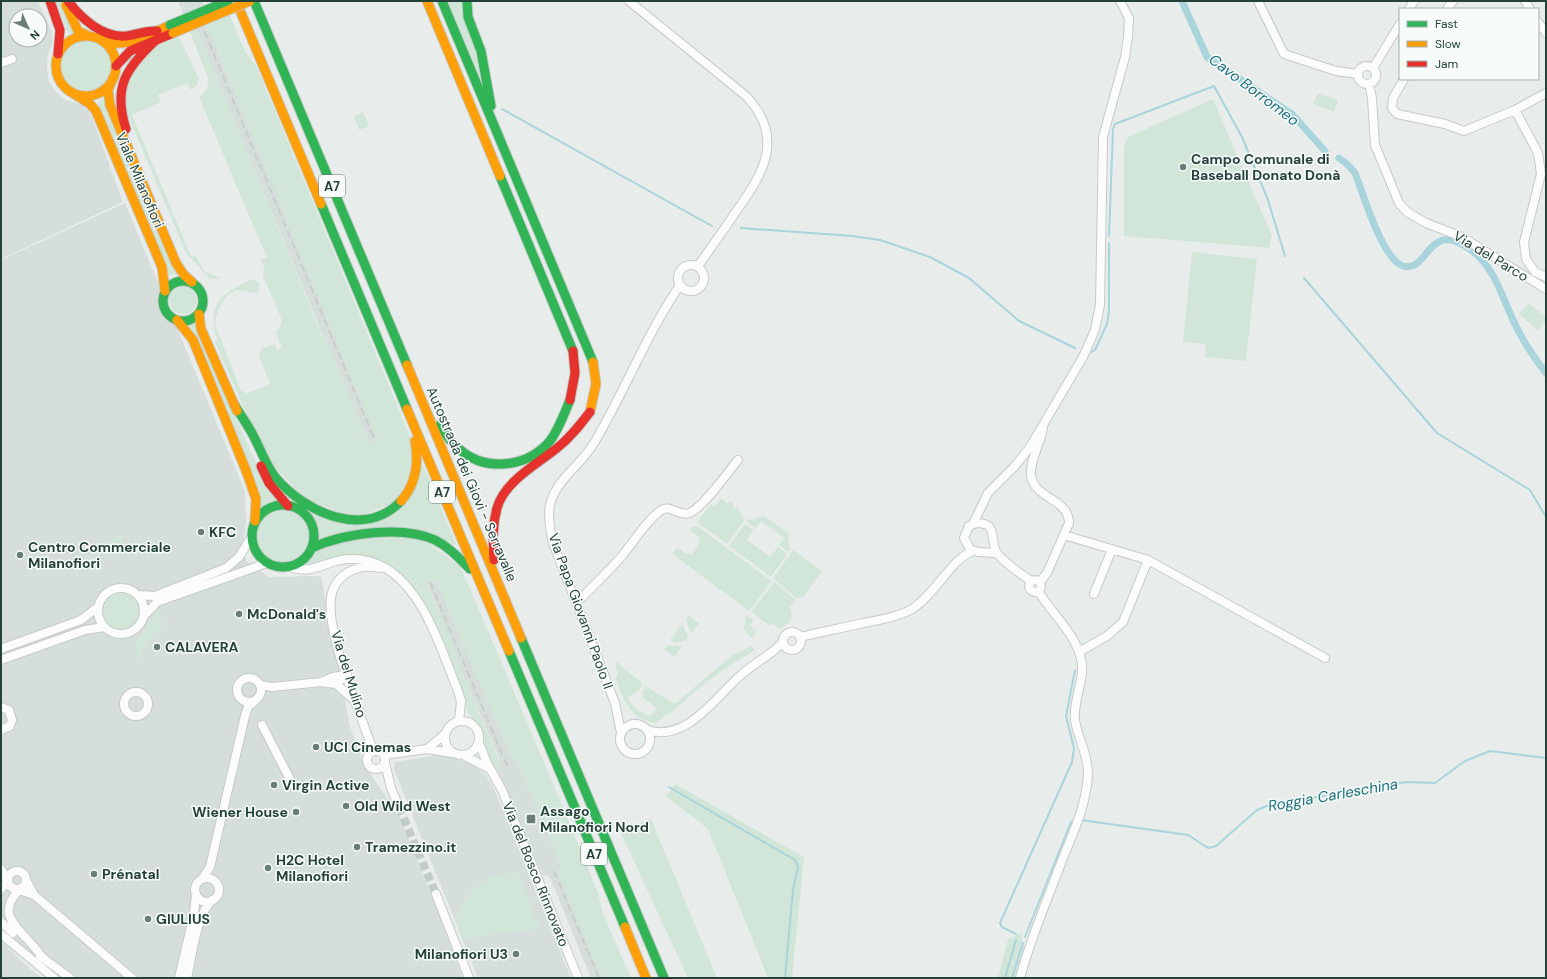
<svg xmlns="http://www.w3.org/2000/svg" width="1547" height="979" font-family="'DM Sans',sans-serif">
<rect width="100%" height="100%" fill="#e8edeb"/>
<!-- built -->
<path fill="#d6dedb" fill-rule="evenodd" d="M1 1H38L52 32V44L48 55 47 68 49 81 55 91 66 100 82 105 90 112 123 202 1 259ZM16 16H40V40H16Z
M178 1H202L204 5 198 8 205 26 215 44 378 440 369 443 324 336H323L189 11 183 14Z
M125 203 245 491 246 522 243 544 246 561 269 577 321 576 350 727 367 769 399 815 434 901 463 978H54L1 934V260Z
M436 580 508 748 513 758H515L518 762 562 868 559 870 560 875 602 978H591L551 880 547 875 543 876 497 768 501 763 456 657 457 656 427 583Z
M443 754 473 765 485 774 493 786 571 978H478L394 769 395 762Z
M1 941 29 968 42 978H1Z"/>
<!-- green -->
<path fill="#d1e6d8" d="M55 1H62L74 31 73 33H68Z
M448 1H462L463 17 476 54 482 83Z
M230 15 245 52 256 65 412 441 414 469 394 503 356 517 306 500 264 455 215 342 217 340C206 303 222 294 252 279L259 282V291L255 293 235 290C223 298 216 310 215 324L241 391 243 390 245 394 270 384 259 356 261 349 274 344 277 350 282 348 276 333 281 324V318L263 276 264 267 261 260 267 258 199 97C206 92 209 86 208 78L190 32 197 29 322 336H324L369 443 377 440 215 44 205 26Z
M179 37 199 79 197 85 191 90 187 83 158 95 161 102 132 115 191 256 195 255 204 271 221 278 210 279 186 253 127 113V103L116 105 115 92 129 59 132 56Z
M60 65a26 26 0 1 1 52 0a26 26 0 1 1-52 0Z
M1318 93 1338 100 1334 112 1313 104Z
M104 99 177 274 169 276 97 102Z
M1213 99 1272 236 1269 248 1124 236V146L1128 137Z
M363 112 369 126 359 130 354 116Z
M1192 252 1257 259 1246 361 1205 357 1206 344 1183 342Z
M169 300a14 14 0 1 1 28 0a14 14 0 1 1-28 0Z
M1529 303 1546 318V321L1538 330 1519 314Z
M194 322 197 331 261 474 280 502 269 504 260 509 258 488 194 332 189 324Z
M423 465 456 544 454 545 440 538 319 541C320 526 311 514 301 504L379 519Z
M721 499 728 504 730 501 733 503V508H737L745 519 727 544 697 522 711 504 715 506Z
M257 536a26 26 0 1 1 52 0a26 26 0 1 1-52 0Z
M764 516 788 533 789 547 791 549 789 552 779 545 784 538 761 521 755 528 747 522 748 520Z
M745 524 754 530 747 540 770 557 778 547 787 554 771 577 729 546Z
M693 526H697L772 581 749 611 672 554 679 545 678 548 686 554 688 552 691 555 693 553 700 541 698 539 699 537 690 531 688 533Z
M125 534 120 552 116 556 110 541Z
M420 538 459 565 466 579 563 807 598 893 602 911 631 978H602L559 875 558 870 562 868 518 762 515 758 513 759 508 748 436 580 427 584 458 656 456 657 498 758 502 763 498 765V771L497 772 487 757 483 745 482 731 467 711 463 693 428 609 410 584 390 567 374 560 299 567C305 563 311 554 317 550 338 537 393 539 420 538Z
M793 550 822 571 803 597 796 598 773 578Z
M774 582 796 600 790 607C794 622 790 622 779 629L773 624 769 625 751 612Z
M102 612a18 18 0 1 1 36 0a18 18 0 1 1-36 0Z
M157 610 163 626 146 644V649L141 651 142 657 138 658C137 654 135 649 135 645 135 643 155 613 157 610Z
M689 615 699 623 691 634 686 620Z
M746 615 753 620 750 626 757 632 751 638 744 629Z
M682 624 688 635 687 640 675 643 670 640Z
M667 645 682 646 674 657 664 649Z
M752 646 755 650C723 669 696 688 670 714L668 713 656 723C628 719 625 700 615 677L618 676 615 662 618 663 643 684 639 690 628 698C633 708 640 713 651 716L657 708 643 698 642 692 646 686 673 703H676L734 654Z
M675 784 804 857 792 978H768L708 829 666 796Z
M651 819 717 978H688L620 831Z
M517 871 539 928 462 939 455 920 468 895 491 876Z
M1021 933 1024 949 1015 978H998L1008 939Z"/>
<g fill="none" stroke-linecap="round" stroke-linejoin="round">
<!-- stream -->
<path stroke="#a9d4db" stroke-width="2" d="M502 109 712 226
M741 228 852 236 880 240 930 257 969 278 1019 321 1075 348
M1109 236 1113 129 1115 124 1214 86 1242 137 1268 200 1285 256
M1304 278 1437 433 1530 490 1546 517
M1092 352 1095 350 1107 324 1109 311V243
M669 787 795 860 798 866 793 890 785 978
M1081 820 1188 835 1208 848 1216 846 1257 810 1269 805 1406 782 1435 783 1465 761 1490 751 1546 758
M1016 934 1002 927 1000 923 1072 762 1074 748 1066 716 1075 670
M1025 937 1071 822 1075 821
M1005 978 1016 940
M1012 978 1023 943"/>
<!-- canal -->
<path stroke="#a9d4db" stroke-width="7" d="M1182 1 1207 57 1293 115 1325 151
M1339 158 1347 164 1355 173C1363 193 1382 259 1403 266 1429 274 1427 217 1471 250 1498 270 1503 303 1518 330 1526 346 1536 360 1546 373"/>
<!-- street-tunnel -->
<path stroke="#c1cbc8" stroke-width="8" stroke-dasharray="8 4" stroke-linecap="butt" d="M399 807 436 894"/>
<!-- street casing -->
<g stroke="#c5cac8" stroke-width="10">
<path id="street" d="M629 1 746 96C786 138 763 174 735 213 723 231 710 249 698 266
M1258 1 1284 54 1336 71 1358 74
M1525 1 1530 9
M1409 9 1414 1
M1447 9 1453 1
M1538 22 1546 33
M1 63 12 59
M1358 75a9 9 0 1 1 18 0a9 9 0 1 1-18 0Z
M1373 68 1400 24
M1404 79 1393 98 1392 108 1397 114 1445 124 1464 131 1515 110 1546 93
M1369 84 1372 98 1375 145 1399 203 1407 212 1426 223 1462 237 1546 289
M1515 110 1538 153 1541 174 1524 242 1526 259 1535 272 1546 277
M678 278a13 13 0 1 1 26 0a13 13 0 1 1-26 0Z
M973 524 988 493 1015 466 1030 447 1083 357 1095 330 1100 305 1103 137 1125 57 1128 37 1129 18 1120 1
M1064 535 1148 560 1123 622 1107 636 1079 652
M997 553 978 552 970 549 964 538 969 526 977 523C999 523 989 541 997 553 1003 562 1021 574 1031 581
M1148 560 1325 658
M291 567C311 576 329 559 349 559 415 556 438 643 458 691L461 701 459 721
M1029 586a6 6 0 1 1 12 0a6 6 0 1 1-12 0Z
M1040 582 1047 573 1069 523C1069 499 1035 499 1031 476 1029 461 1041 443 1043 428
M98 611a23 23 0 1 1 46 0a23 23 0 1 1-46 0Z
M1094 594 1112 549
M138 595 155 596 226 568 239 557 251 538
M576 603C591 588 607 573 621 557 634 542 644 523 660 511 670 503 679 517 689 513 702 509 728 472 738 460
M144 616 157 602 267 563
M783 641a9 9 0 1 1 18 0a9 9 0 1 1-18 0Z
M800 637C821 632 842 628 863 623 879 620 898 617 912 609 935 595 953 556 974 551
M1 649 81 620 98 607
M1 660 85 630 104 627
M237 690a12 12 0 1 1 24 0a12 12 0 1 1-24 0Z
M321 682 333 677 347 675
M336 684 354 700
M260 685 272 687 321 682 336 684 347 675
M124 704a12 12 0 1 1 24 0a12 12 0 1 1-24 0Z
M1 707 9 710 12 720 10 726 1 730
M445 738a17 17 0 1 1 34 0a17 17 0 1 1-34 0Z
M620 739a15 15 0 1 1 30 0a15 15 0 1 1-30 0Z
M262 725 293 785
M647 730C687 743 716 696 742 674 756 662 771 655 783 642
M621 733 615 703 553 543C550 530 547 513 551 501 559 477 582 464 594 443 625 391 646 335 680 285
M479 743 487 763 502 790 578 978
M427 749 445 734
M367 760a9 9 0 1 1 18 0a9 9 0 1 1-18 0Z
M373 751C361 714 326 634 331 598 334 575 357 563 379 568
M384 755 427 749 452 753
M463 755 488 768
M385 763 391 788 399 807
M1 869 8 881 1 889
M8 880a9 9 0 1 1 18 0a9 9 0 1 1-18 0Z
M195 890a12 12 0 1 1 24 0a12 12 0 1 1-24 0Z
M202 879 210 867 245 716 248 707 254 702
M26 880 34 895 19 890C0 910 10 921 27 939 33 945 38 952 43 958
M436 894 469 978
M34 895 132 978
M1 922 13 933
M1 934 54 978
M40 956 70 978
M179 978 194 914 196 894
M187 978C192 957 196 915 212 900
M1020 978C1031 937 1048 898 1063 858 1074 831 1087 803 1088 773 1088 754 1078 739 1075 720 1073 704 1081 688 1082 672 1084 640 1053 616 1038 591"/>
</g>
<!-- fast casing -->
<g stroke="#c3cbc8" stroke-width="11">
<path id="fast" d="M254 1 407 365
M442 1 593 362
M467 1 468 17 481 51 491 106
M500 176 573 351
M321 204 407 409
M163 301a20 20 0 1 1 40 0a20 20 0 1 1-40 0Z
M234 404C241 416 250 428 256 441 262 453 267 467 276 478 305 512 364 540 401 501
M440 425C445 434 451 442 459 449 485 472 527 468 550 441 559 429 564 414 570 400
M252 536a31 31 0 1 1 62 0a31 31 0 1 1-62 0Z
M312 548C343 533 403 525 435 540 449 547 459 558 470 569
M521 638 664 978
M509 651 625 927"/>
</g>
<!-- slow casing -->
<g stroke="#c3cbc8" stroke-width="11">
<path id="slow" d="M236 1 321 204
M427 1 500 176
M66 5 78 31 89 36
M56 66a30 30 0 1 1 60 0a30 30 0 1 1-60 0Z
M103 41C128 49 148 35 170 25
M113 78 108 90 110 105 176 263 184 275 192 282
M71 92 90 104 96 111 162 267 165 291
M199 314 201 329 237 411
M177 320 193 340 247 473 256 499 255 521
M407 365 521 638
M407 409 509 651
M590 412 596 384 593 362
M401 501C416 484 419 463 415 441
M625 927 646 978"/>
</g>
<!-- jam casing -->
<g stroke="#c3cbc8" stroke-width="11">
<path id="jam" d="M50 1 60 30 58 54
M68 1C81 18 102 38 126 36 136 35 146 30 157 31
M116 66 130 51 173 33
M126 129C113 88 125 69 155 41
M570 400 575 373 573 351
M261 466 269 483 288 506
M494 560C493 542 492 526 497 508 505 481 536 465 557 448 570 438 580 425 590 412"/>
</g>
<!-- street -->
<use href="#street" stroke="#fcfcfc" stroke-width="8"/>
<!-- fast -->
<use href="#fast" stroke="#30b455" stroke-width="9"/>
<!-- slow -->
<use href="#slow" stroke="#ff9f0a" stroke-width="9"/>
<!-- jam -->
<use href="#jam" stroke="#e5322d" stroke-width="9"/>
<!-- rail -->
<path stroke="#c9cdcc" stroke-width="2" stroke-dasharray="8 4" stroke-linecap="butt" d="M195 9 375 441
M430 582 507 766
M554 871 599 978"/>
<!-- fast-bridge casing -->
<g stroke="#c3cbc8" stroke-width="11" stroke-linecap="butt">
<path id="fast-bridge" d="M170 25 228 1"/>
</g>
<!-- slow-bridge casing -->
<g stroke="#c3cbc8" stroke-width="11" stroke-linecap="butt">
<path id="slow-bridge" d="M173 33 250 1"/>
</g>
<!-- fast-bridge -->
<use href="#fast-bridge" stroke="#30b455" stroke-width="9"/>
<!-- slow-bridge -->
<use href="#slow-bridge" stroke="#ff9f0a" stroke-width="9"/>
</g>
<!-- markers -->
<g fill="#697e78" stroke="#f7fbf9" stroke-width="1.5">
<circle cx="1183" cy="167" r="4"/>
<circle cx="201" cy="532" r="4"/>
<circle cx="20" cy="555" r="4"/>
<circle cx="239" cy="614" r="4"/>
<circle cx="157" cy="647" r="4"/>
<circle cx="316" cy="747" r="4"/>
<circle cx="274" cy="785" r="4"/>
<circle cx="346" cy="806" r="4"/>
<circle cx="296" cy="812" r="4"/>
<rect x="526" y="814" width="10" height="10" rx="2"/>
<circle cx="357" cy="847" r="4"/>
<circle cx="268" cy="868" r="4"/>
<circle cx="94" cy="874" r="4"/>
<circle cx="148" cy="919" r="4"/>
<circle cx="516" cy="954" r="4"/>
</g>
<g text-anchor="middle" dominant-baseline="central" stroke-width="3" stroke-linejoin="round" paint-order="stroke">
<!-- shield labels -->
<g fill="#f7fbf9" stroke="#637a73" stroke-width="1">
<rect x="319" y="175" width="26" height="22" rx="3"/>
<rect x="429" y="481" width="26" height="22" rx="3"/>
<rect x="581" y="843" width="26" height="22" rx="3"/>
</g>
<g font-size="13" font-weight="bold" fill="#24423a">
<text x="332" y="186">A7</text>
<text x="442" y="492">A7</text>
<text x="594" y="854">A7</text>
</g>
<!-- poi labels -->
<g font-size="14" font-weight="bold" fill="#24423a" stroke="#f7fbf9" text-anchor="start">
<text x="1191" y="159">Campo Comunale di<tspan x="1191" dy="16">Baseball Donato Donà</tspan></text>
<text x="209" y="532">KFC</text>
<text x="28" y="547">Centro Commerciale<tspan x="28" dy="16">Milanofiori</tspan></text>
<text x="247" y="614">McDonald's</text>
<text x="165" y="647">CALAVERA</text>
<text x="324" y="747">UCI Cinemas</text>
<text x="282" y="785">Virgin Active</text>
<text x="354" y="806">Old Wild West</text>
<text x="540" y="811">Assago<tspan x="540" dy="16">Milanofiori Nord</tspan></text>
<text x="288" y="812" text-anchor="end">Wiener House</text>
<text x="365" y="847">Tramezzino.it</text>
<text x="276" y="860">H2C Hotel<tspan x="276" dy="16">Milanofiori</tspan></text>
<text x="102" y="874">Prénatal</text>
<text x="156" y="919">GIULIUS</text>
<text x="508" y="954" text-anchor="end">Milanofiori U3</text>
</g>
<!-- street labels -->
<g font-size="14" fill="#24423a" stroke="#f7fbf9">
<text transform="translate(140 180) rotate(67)">Viale Milanofiori</text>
<text transform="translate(1491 256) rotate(31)">Via del Parco</text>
<text transform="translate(472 484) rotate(67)">Autostrada dei Giovi - Serravalle</text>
<text transform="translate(581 611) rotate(70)">Via Papa Giovanni Paolo II</text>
<text transform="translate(349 674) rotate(73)">Via del Mulino</text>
<text transform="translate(536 874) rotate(68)">Via del Bosco Rinnovato</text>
</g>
<!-- water labels -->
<g font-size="15" font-style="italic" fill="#1c6f80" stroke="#f7fbf9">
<text transform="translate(1254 90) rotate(37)">Cavo Borromeo</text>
<text transform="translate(1333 795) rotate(-10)">Roggia Carleschina</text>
</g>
</g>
<!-- border -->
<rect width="1547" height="979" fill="none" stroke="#24423a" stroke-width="4"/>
<!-- legend -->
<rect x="1399" y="8" width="140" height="72" fill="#f7fbf9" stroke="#a3b1ad"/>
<rect x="1407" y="21" width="20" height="6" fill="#30b455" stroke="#a3b1ad"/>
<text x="1435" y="28" font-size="12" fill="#24423a">Fast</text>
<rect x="1407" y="41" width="20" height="6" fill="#ff9f0a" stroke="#a3b1ad"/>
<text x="1435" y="48" font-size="12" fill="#24423a">Slow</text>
<rect x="1407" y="61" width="20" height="6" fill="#e5322d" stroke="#a3b1ad"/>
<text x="1435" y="68" font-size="12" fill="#24423a">Jam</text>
<!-- north arrow -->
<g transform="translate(28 28) rotate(135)"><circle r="19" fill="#f7fbf9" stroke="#a3b1ad"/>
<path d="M0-3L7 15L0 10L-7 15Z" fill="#697e78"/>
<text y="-6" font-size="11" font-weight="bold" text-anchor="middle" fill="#24423a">N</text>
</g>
</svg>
